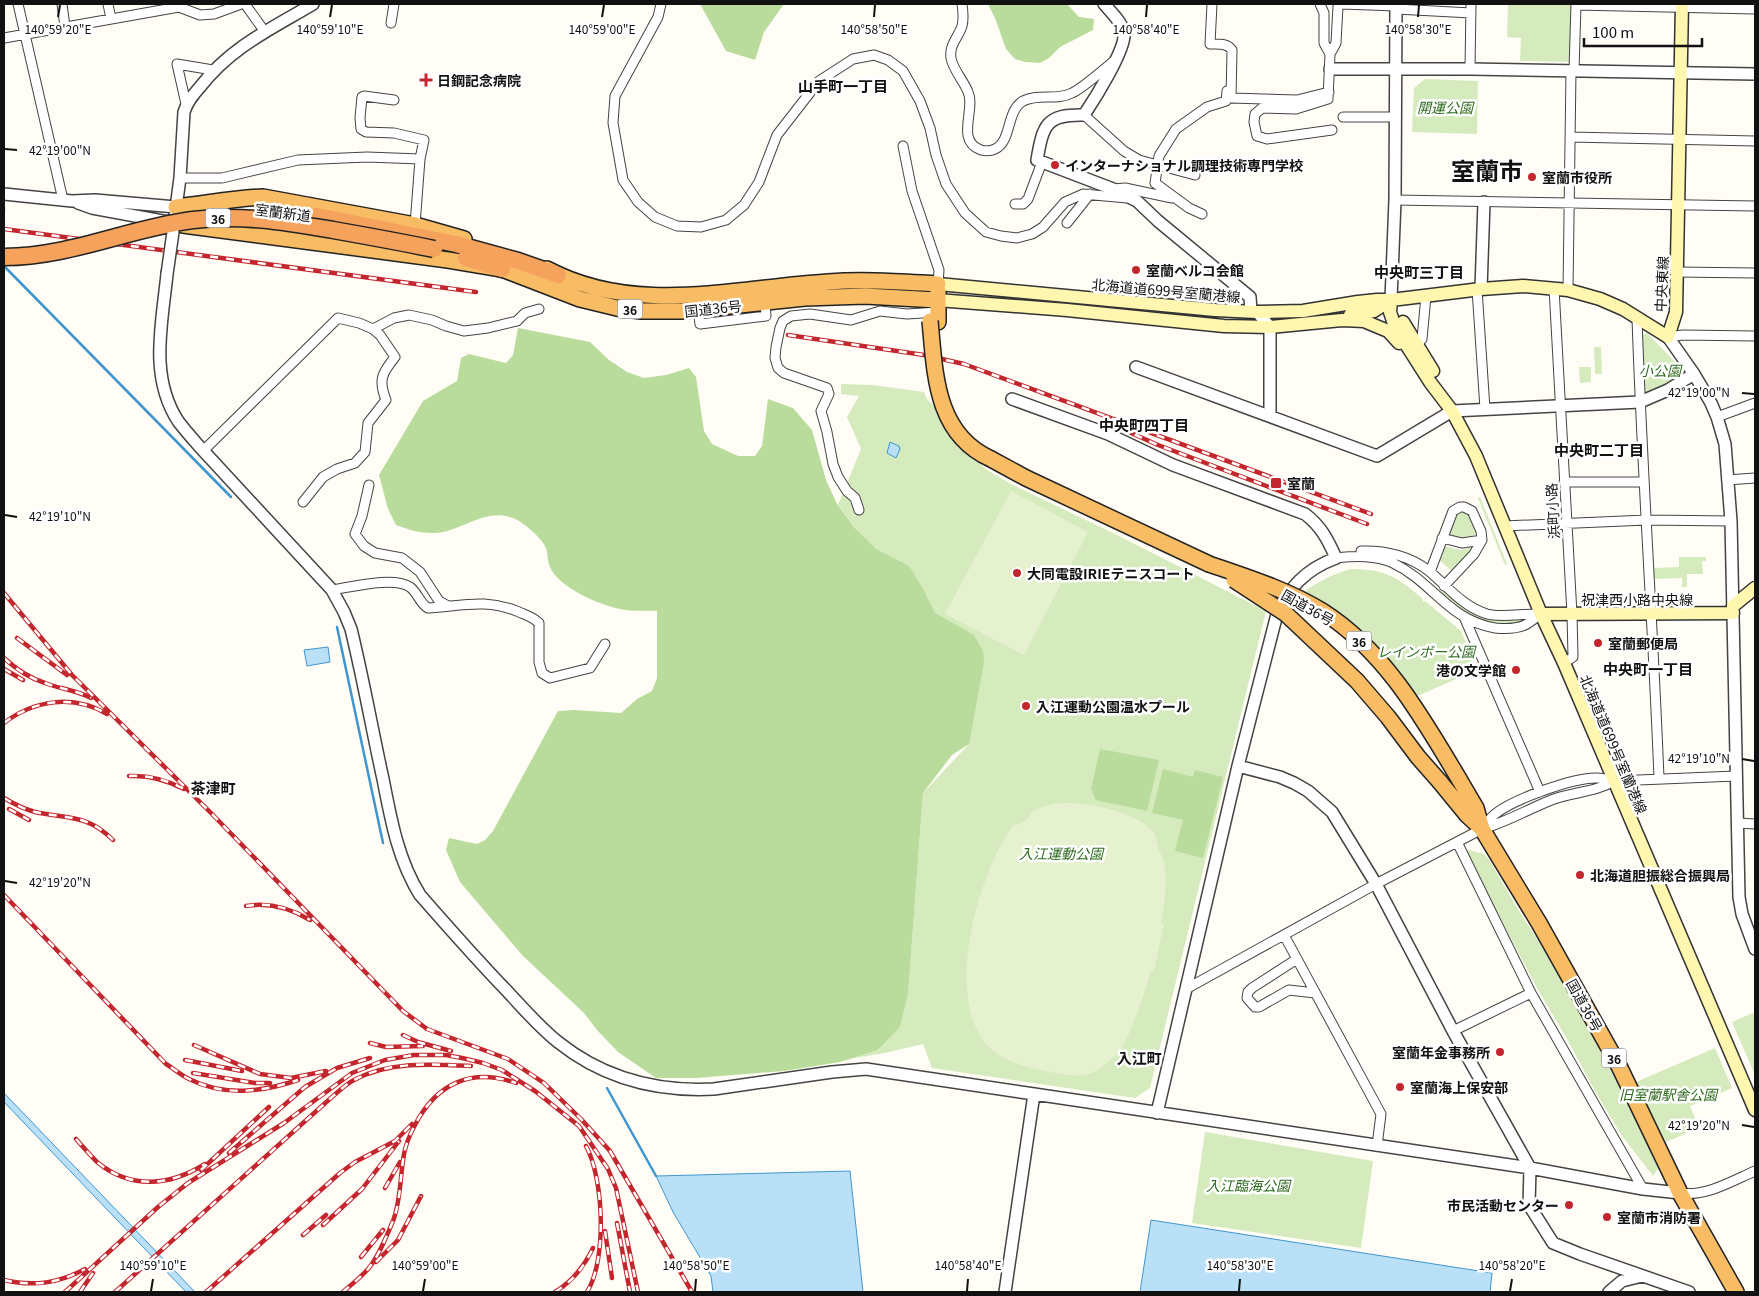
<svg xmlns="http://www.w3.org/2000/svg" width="1759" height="1296" font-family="Georgia,'Noto Sans JP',serif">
<rect width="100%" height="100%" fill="#fffdf5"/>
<!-- green -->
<path fill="#d5ebbd" d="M1508 4H1572L1571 62 1520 61 1521 38 1507 37Z
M1425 79 1478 81 1477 134 1412 132 1414 88Z
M1647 333 1683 370 1684 374 1658 392 1645 396 1642 335Z
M1594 347H1601L1602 374H1595Z
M1579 367H1591V382L1580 383Z
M841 384 873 385 924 392 927 399 938 410 956 443 987 470 1011 484 1115 534 1266 611 1150 1088 1135 1098 932 1068 923 1044 885 1053 849 1059 878 1050 900 1027 908 995 923 793 969 744 950 622 934 613 861 535 838 505 861 449 847 417 859 396 841 394Z
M1480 497 1507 564 1505 565 1478 498Z
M1461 511 1470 514 1478 531 1476 534C1467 538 1455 541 1448 533L1455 514Z
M1443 546 1461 550 1472 547 1473 549 1453 572 1438 559Z
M1679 557H1706V561H1702L1703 574H1687V587H1682V578L1654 579V568L1679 567Z
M1351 569C1385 569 1397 577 1422 598L1423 602 1425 601 1461 631 1477 670 1415 697C1381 660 1349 616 1304 592 1319 581 1333 574 1351 569Z
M1445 590 1489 618 1504 620 1523 618 1525 621C1498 635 1460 613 1441 594V591Z
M1469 850 1484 854 1488 858 1519 911 1563 979 1633 1105 1659 1167 1653 1176 1622 1136 1595 1091 1567 1039 1537 988 1465 851Z
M1755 1012V1075L1732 1022Z
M1715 1048 1732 1088 1690 1106 1696 1121 1691 1123 1694 1130 1666 1142 1636 1082Z
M1205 1132 1373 1161 1361 1248 1192 1223Z"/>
<!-- forest -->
<path fill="#b9dc9c" d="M700 4H784L764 32 755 60 726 51Z
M988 4H1067L1079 17 1094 19 1093 30 1060 47 1049 58 1040 63 1025 62 1015 59 1006 49 995 18Z
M518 328 590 342 609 360 627 372 644 378 666 375 689 368 696 377 704 431 712 444 738 456H755L762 446 768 399 793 408 812 430 826 480 837 504 855 528 876 549 909 566 922 587 935 613 974 635 983 651 984 662 969 744 952 755 923 793 908 995 900 1027 878 1050 840 1062 784 1071 697 1078H656L618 1052 597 1030 584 1013 523 956 460 882 446 850 449 838 477 844 485 840 493 831 558 711 574 710 621 713 637 699 652 691 657 678V611C645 610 632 612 620 609 599 605 558 587 550 567 547 561 548 554 546 548 543 539 522 521 513 518 489 509 469 525 447 531 430 536 412 531 396 525L388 509 379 475 423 401 457 381 461 358 469 354 506 363 513 355Z
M1100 749 1159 760 1147 811 1096 800 1091 789Z
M1163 769 1193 777 1195 770 1223 777 1203 858 1175 851 1183 820 1152 813Z"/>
<!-- pitch -->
<path fill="#e6f2cf" d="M1011 491 1088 532 1024 655 945 614Z
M1069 803C1094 804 1137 812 1154 833 1157 838 1156 842 1158 847 1159 852 1163 857 1164 862 1168 880 1164 905 1161 923L1164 924 1154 971H1151C1146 988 1128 1046 1115 1056 1110 1060 1103 1066 1098 1070 1090 1076 1076 1076 1067 1075 1042 1070 1012 1067 992 1050 943 1006 975 887 1005 838 1007 834 1011 827 1014 825 1016 824 1019 825 1021 823 1027 820 1030 815 1034 810L1052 804Z"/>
<!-- water -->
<path fill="#b9e0f7" stroke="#3f96cf" d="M890 442 899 446 900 449 896 458 887 453Z
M328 647 330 662 307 666 304 650Z
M4 1093 195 1292H186L4 1102Z
M850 1171 863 1292H713L711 1276 673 1212 656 1176Z
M1151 1220 1492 1273 1490 1292H1140Z"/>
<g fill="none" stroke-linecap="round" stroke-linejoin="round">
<!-- stream -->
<path stroke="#3f96cf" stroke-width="2.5" d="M4 210V208
M4 266 231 497
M337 627 383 843
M607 1088 656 1176"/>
<!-- minor casing -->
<g stroke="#444" stroke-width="11">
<path id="minor" d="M18 4 63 200
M62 4 65 27
M108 4 111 19
M245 4 265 32
M661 4 658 17 615 96 613 123 623 180 638 202 655 217 677 226 701 227 726 220 744 205 759 182 777 135 819 81 853 59 874 55 888 60 903 71 920 101 930 128 936 155 946 184 965 213 986 232 1001 236 1017 238 1032 234 1043 227 1065 202 1083 194 1127 198
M962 4C963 11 964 19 962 26 958 38 949 45 951 58 953 70 964 81 968 92 976 109 955 141 981 150 985 151 991 151 995 149 1012 141 1006 111 1023 101 1039 93 1057 101 1072 93 1083 88 1103 70 1114 61
M1212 4 1210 44C1219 44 1227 43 1232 50L1231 98 1297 100 1329 92
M1320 4 1324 13V43L1330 54
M1576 5 1755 9
M1396 9 1471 13
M391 23 394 4
M4 38 179 7 200 15 214 14 241 4
M1470 69 1471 4
M1574 71 1576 4
M394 100 364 96 362 97 360 118 361 129 366 132 394 133 424 140 420 159 415 225
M186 104 177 64 213 70
M1084 115 1124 151 1139 160 1195 175
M1343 117H1395
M1332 130 1267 139 1257 136 1254 122 1255 114 1262 108 1296 109 1328 99 1330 54 1336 43 1338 6 1342 4 1396 6
M1570 137 1755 141
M903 146 912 191 939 270 938 284
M180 178H222L298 160 367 157 420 159
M1114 189 1125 188 1172 198
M1395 200 1755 206
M1015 204H1023L1028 199 1042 162
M1202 214 1189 208 1155 183 1159 156 1176 129 1207 107 1226 101 1227 91
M1067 223 1090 194
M1677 272 1755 273
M1554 288 1572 614 1573 657 1564 663
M1477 289 1485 409
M1568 290 1571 71
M698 310 700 324 766 316 765 302
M1637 318C1642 471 1653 625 1659 778
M1668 337 1683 335 1755 336
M1414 347 1422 339 1426 296
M1717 417 1755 403
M203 451 338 318 359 323 373 329 394 318 409 315 432 320 446 326 464 331 488 328 517 321 525 313 539 309
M1727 480 1755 478
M1564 482H1644
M369 485 362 516 355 534 364 546 375 553 402 558 420 572 439 601 448 606
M303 502 323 477 337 469 355 463 365 452 368 423 386 400C378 380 382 373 395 357L380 335 373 329
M859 510 855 498 847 491 838 477 833 464 827 432 821 411 829 394 827 388 784 373 778 368 775 358 776 347 780 328 783 321 791 316 810 314 851 320 880 311 907 314 938 312
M1504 526 1647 520 1731 521
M1442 538 1462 543 1482 540
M1361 551C1385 550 1410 556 1429 571 1448 587 1462 606 1487 614 1503 618 1524 613 1541 614
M1336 558C1356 556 1375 555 1393 563 1433 582 1448 620 1495 628 1505 629 1516 629 1525 625 1531 622 1536 617 1541 614
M1430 572 1453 511 1460 507H1464L1472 511 1481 531 1482 540 1474 554 1444 586
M332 590C352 587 394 576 410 587 418 593 420 604 428 608 462 606 486 598 519 612 526 615 533 617 539 623V662L542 673 550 678 590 668 605 644
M1465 619 1540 792
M1737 823 1755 824
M1482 829C1486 824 1490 818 1495 814 1514 799 1574 777 1598 778 1603 778 1609 780 1614 781L1736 776
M1457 842 1531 993 1643 1189
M1284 935 1381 1114 1377 1146
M1297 959 1252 988 1248 992 1247 998 1255 1007H1259L1289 990 1315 993
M1186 989 1376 884 1482 829C1507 822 1530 808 1554 799 1574 792 1596 792 1614 781
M1453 1031 1531 993
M1680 1193C1706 1197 1732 1181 1755 1171"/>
</g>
<!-- tertiary casing -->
<g stroke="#444" stroke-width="14">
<path id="tertiary" d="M1104 4C1111 12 1121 21 1124 32 1127 48 1094 100 1084 115 1046 114 1043 125 1037 160L1113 189 1137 201 1158 221 1250 297 1251 311
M1330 69H1470L1755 74
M4 194 72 201 95 200 176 207
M78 203 92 208 168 222
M173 230 180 178 184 112C187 102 193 95 200 87 231 47 271 29 313 4
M167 274C162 324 149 376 178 421 184 429 191 437 198 445L332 590 344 612 351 629C363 678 372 729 383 779 391 820 398 860 420 895 448 927 477 960 507 991 523 1008 539 1027 558 1042 603 1078 657 1092 714 1089L832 1072 866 1069 1034 1094
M1481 289 1484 202
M1391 300 1395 200 1396 4
M1257 312 1270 327V416
M1668 337 1694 374 1711 403 1717 417 1725 444 1731 521 1739 897 1742 914 1755 949
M1136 367 1377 456 1452 411 1640 402 1668 390 1694 374
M1012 399 1108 434 1173 465 1305 514C1321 526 1328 540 1336 558 1306 569 1287 588 1276 618L1238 766 1157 1113
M1238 766 1280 777 1294 783 1308 791 1332 812 1376 884 1453 1031 1530 1168 1529 1205 1553 1243 1580 1254 1689 1292
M1005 1292 1034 1094 1530 1168 1643 1189 1680 1193
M1609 1292 1622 1281 1642 1276"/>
</g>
<!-- secondary casing -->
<g stroke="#333" stroke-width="15">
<path id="secondary" d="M938 284 1215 310 1257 312 1303 311 1358 302 1377 300H1391L1481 289 1523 286 1568 290 1600 299 1623 309 1668 337 1676 312 1682 4
M937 300 1067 310 1224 326 1270 327 1342 320 1364 321 1388 331 1399 343
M1391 300 1390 312 1395 327 1430 382 1452 411 1476 456 1541 614 1564 663 1755 1110
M1350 315 1374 311 1391 300
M1403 322 1433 371
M1733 606 1755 588
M1541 614 1733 613"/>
</g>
<!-- trunk casing -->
<g stroke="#222" stroke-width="18">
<path id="trunk" d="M176 207C205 204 234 198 263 197L415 225 464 239
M183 225 448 260 502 269 580 299 617 308 641 311H682L805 298 865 296 937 300
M547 269C635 316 734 288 828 282 865 279 901 282 938 284
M938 291V322
M991 459 1026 478 1209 564
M1459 779 1476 808 1482 829 1539 923 1619 1066 1680 1193 1736 1292
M1440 782 1467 815 1482 829"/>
</g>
<!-- motorway casing -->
<g stroke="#222" stroke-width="19">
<path id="motorway" d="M317 216 456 244 518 261 558 275
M466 258 502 269"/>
</g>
<!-- minor -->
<use href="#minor" stroke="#fff" stroke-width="9"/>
<!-- tertiary -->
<use href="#tertiary" stroke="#fff" stroke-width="11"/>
<!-- secondary -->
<use href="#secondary" stroke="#fff6b0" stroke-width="12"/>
<!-- trunk -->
<use href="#trunk" stroke="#f7bc64" stroke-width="15"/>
<!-- motorway -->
<use href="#motorway" stroke="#f5a25d" stroke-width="16"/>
<!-- rail casing -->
<g stroke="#c4262e" stroke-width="4.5">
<path id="rail" d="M4 229 476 292
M788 335 924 355 964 364 1371 514
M1120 428 1158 445 1367 524
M4 593 72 675 212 814 403 1011 427 1029 508 1059 544 1083 581 1119 610 1151 692 1292
M17 638 67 675
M4 658C16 669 29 678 45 683 60 689 76 690 91 698
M4 669 23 680
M4 723C34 700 73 694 107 714
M129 776C149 775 167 780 184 789
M4 798C14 804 24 809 35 812 68 819 87 814 113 840
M9 809 29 820
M4 895 166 1064C174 1069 181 1075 189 1079 225 1097 262 1092 298 1080
M246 906C270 902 290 908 310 920
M403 1035 418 1042 451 1051
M370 1043 386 1047 423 1046
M194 1045 260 1074 291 1078 326 1071
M185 1060 242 1071
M193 1073 255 1083H270
M76 1139C83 1147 90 1155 97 1162 131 1190 170 1186 205 1164
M586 1146C604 1179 607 1260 587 1292
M229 1153 305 1087 337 1068 370 1058
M201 1170 269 1107
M385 1188 400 1162
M617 1223 630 1292
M323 1225 362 1189 399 1141
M605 1231 612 1278
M303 1235 326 1215
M361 1257 383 1230
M376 1262 398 1240 421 1196
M4 1280C34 1287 59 1283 85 1269
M65 1292 158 1207 188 1183 284 1123 352 1073 385 1060 414 1055H446L462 1058 483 1063 502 1070 535 1091 579 1126 608 1169 616 1188 638 1292
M80 1292 93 1273
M115 1292 332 1097C339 1091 346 1084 354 1080 389 1061 433 1064 471 1066
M206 1292 340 1173 355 1162 395 1141 412 1124
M343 1292C351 1285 361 1277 368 1269 379 1256 386 1237 393 1221 401 1200 400 1176 404 1154 406 1144 410 1134 415 1125 436 1084 471 1067 516 1083
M555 1292C573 1281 584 1267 593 1248"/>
</g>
<!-- rail -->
<use href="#rail" stroke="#fff" stroke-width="2.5" stroke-dasharray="8" stroke-linecap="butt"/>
<!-- tertiary-bridge casing -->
<g stroke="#444" stroke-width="14" stroke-linecap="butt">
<path id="tertiary-bridge" d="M167 274 173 232"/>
</g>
<!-- trunk-bridge casing -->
<g stroke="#222" stroke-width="18" stroke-linecap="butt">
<path id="trunk-bridge" d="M930 321C935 373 935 434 991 459
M1209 564C1247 577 1288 590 1322 611 1385 651 1422 717 1459 779
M1234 580 1286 614 1357 681 1388 717 1418 757 1440 782"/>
</g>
<!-- motorway-bridge casing -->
<g stroke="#222" stroke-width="19" stroke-linecap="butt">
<path id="motorway-bridge" d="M4 257C70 257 129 228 193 220 241 214 286 222 333 230 367 236 400 242 434 249"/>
</g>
<!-- tertiary-bridge -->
<use href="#tertiary-bridge" stroke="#fff" stroke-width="11"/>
<!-- trunk-bridge -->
<use href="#trunk-bridge" stroke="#f7bc64" stroke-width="15"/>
<!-- motorway-bridge -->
<use href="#motorway-bridge" stroke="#f5a25d" stroke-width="16"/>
</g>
<!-- ticks -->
<path fill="none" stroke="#111" stroke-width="2" d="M58 17 60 5M330 17 332 5M602 17 604 5M874 17 875 5M1146 17 1147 5M1418 17 1419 5M5 149 17 150M1742 393 1754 394M5 515 17 517M1742 759 1754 761M5 881 17 883M1742 1125 1754 1127M151 1291 153 1279M423 1291 425 1279M695 1291 696 1279M967 1291 968 1279M1239 1291 1240 1279M1510 1291 1512 1279"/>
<!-- markers -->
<g fill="#c4262e" stroke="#fff" stroke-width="2">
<path d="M423.5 72.5h5v5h5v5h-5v5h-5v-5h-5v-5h5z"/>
<circle cx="1055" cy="165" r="5"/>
<circle cx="1532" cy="177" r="5"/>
<circle cx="1136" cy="270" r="5"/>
<rect x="1270" y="477" width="12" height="12" rx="2.5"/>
<circle cx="1017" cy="573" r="5"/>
<circle cx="1598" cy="643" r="5"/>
<circle cx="1516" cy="670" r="5"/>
<circle cx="1026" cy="706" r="5"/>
<circle cx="1580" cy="875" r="5"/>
<circle cx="1500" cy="1052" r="5"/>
<circle cx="1400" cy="1087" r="5"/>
<circle cx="1569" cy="1205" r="5"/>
<circle cx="1607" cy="1217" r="5"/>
</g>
<g text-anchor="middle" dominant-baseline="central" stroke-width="5" stroke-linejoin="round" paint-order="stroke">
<!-- shield labels -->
<g fill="#fff" stroke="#585858" stroke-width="1">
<rect x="205.5" y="208.5" width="25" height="19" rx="4"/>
<rect x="617.5" y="299.5" width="25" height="19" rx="4"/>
<rect x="1346.5" y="631.5" width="25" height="19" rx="4"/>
<rect x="1601.5" y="1048.5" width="25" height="19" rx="4"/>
</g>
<g font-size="12" font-weight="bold" fill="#111">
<text x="218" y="218">36</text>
<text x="630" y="309">36</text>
<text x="1359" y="641">36</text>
<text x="1614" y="1058">36</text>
</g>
<!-- poi labels -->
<g font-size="14" font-weight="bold" fill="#111" stroke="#fff" text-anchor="start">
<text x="437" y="80">日鋼記念病院</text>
<text x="1065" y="165">インターナショナル調理技術専門学校</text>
<text x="1542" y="177">室蘭市役所</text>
<text x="1146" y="270">室蘭ベルコ会館</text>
<text x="1287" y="483">室蘭</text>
<text x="1027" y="573">大同電設IRIEテニスコート</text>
<text x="1608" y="643">室蘭郵便局</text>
<text x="1506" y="670" text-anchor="end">港の文学館</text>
<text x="1036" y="706">入江運動公園温水プール</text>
<text x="1590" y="875">北海道胆振総合振興局</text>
<text x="1490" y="1052" text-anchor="end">室蘭年金事務所</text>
<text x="1410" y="1087">室蘭海上保安部</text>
<text x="1559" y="1205" text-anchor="end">市民活動センター</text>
<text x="1617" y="1217">室蘭市消防署</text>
</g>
<!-- park labels -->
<g font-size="14" font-style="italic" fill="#2f6b1f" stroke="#fff">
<text x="1445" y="107">開運公園</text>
<text x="1660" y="370">小公園</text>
<text x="1426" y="651">レインボー公園</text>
<text x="1061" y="853">入江運動公園</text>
<text x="1668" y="1094">旧室蘭駅舎公園</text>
<text x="1248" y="1185">入江臨海公園</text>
</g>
<!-- street labels -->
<g font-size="14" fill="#111" stroke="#fff">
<text transform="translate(283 212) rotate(7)">室蘭新道</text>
<text transform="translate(1661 284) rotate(-87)">中央東線</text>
<text transform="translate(1166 290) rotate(5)">北海道道699号室蘭港線</text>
<text transform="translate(713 308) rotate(-6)">国道36号</text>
<text transform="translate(1552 511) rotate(-93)">浜町小路</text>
<text x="1637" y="599">祝津西小路中央線</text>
<text transform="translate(1308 607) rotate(29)">国道36号</text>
<text transform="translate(1614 744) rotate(67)">北海道道699号室蘭港線</text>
<text transform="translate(1585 1005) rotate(61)">国道36号</text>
</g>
<!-- neighbourhood labels -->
<g font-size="15" font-weight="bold" fill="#111" stroke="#fff">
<text x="843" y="85">山手町一丁目</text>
<text x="1419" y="271">中央町三丁目</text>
<text x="1144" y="424">中央町四丁目</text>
<text x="1599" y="449">中央町二丁目</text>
<text x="1648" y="668">中央町一丁目</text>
<text x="213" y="787">茶津町</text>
<text x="1139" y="1057">入江町</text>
</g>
<!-- town labels -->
<g font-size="24" font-weight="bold" fill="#111" stroke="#fff">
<text x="1487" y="169">室蘭市</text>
</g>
</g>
<g font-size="12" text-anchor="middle" fill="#111" stroke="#fff" stroke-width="5" stroke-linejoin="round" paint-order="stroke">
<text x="58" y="34">140°59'20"E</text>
<text x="330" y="34">140°59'10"E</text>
<text x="602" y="34">140°59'00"E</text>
<text x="874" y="34">140°58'50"E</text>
<text x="1146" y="34">140°58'40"E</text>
<text x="1418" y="34">140°58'30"E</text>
<text x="60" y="155">42°19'00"N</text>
<text x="1699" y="397">42°19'00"N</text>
<text x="60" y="521">42°19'10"N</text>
<text x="1699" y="763">42°19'10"N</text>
<text x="60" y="887">42°19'20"N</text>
<text x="1699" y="1130">42°19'20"N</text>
<text x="153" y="1270">140°59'10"E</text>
<text x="425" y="1270">140°59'00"E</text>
<text x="696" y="1270">140°58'50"E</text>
<text x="968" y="1270">140°58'40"E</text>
<text x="1240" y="1270">140°58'30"E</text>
<text x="1512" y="1270">140°58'20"E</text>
</g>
<!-- border -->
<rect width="1759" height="1296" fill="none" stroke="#111111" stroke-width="10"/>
<!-- scale -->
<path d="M1584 38v8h118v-8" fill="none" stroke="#111111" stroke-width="2.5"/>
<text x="1592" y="38" font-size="15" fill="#111111" stroke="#ffffff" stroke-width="4" paint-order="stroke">100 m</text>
</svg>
